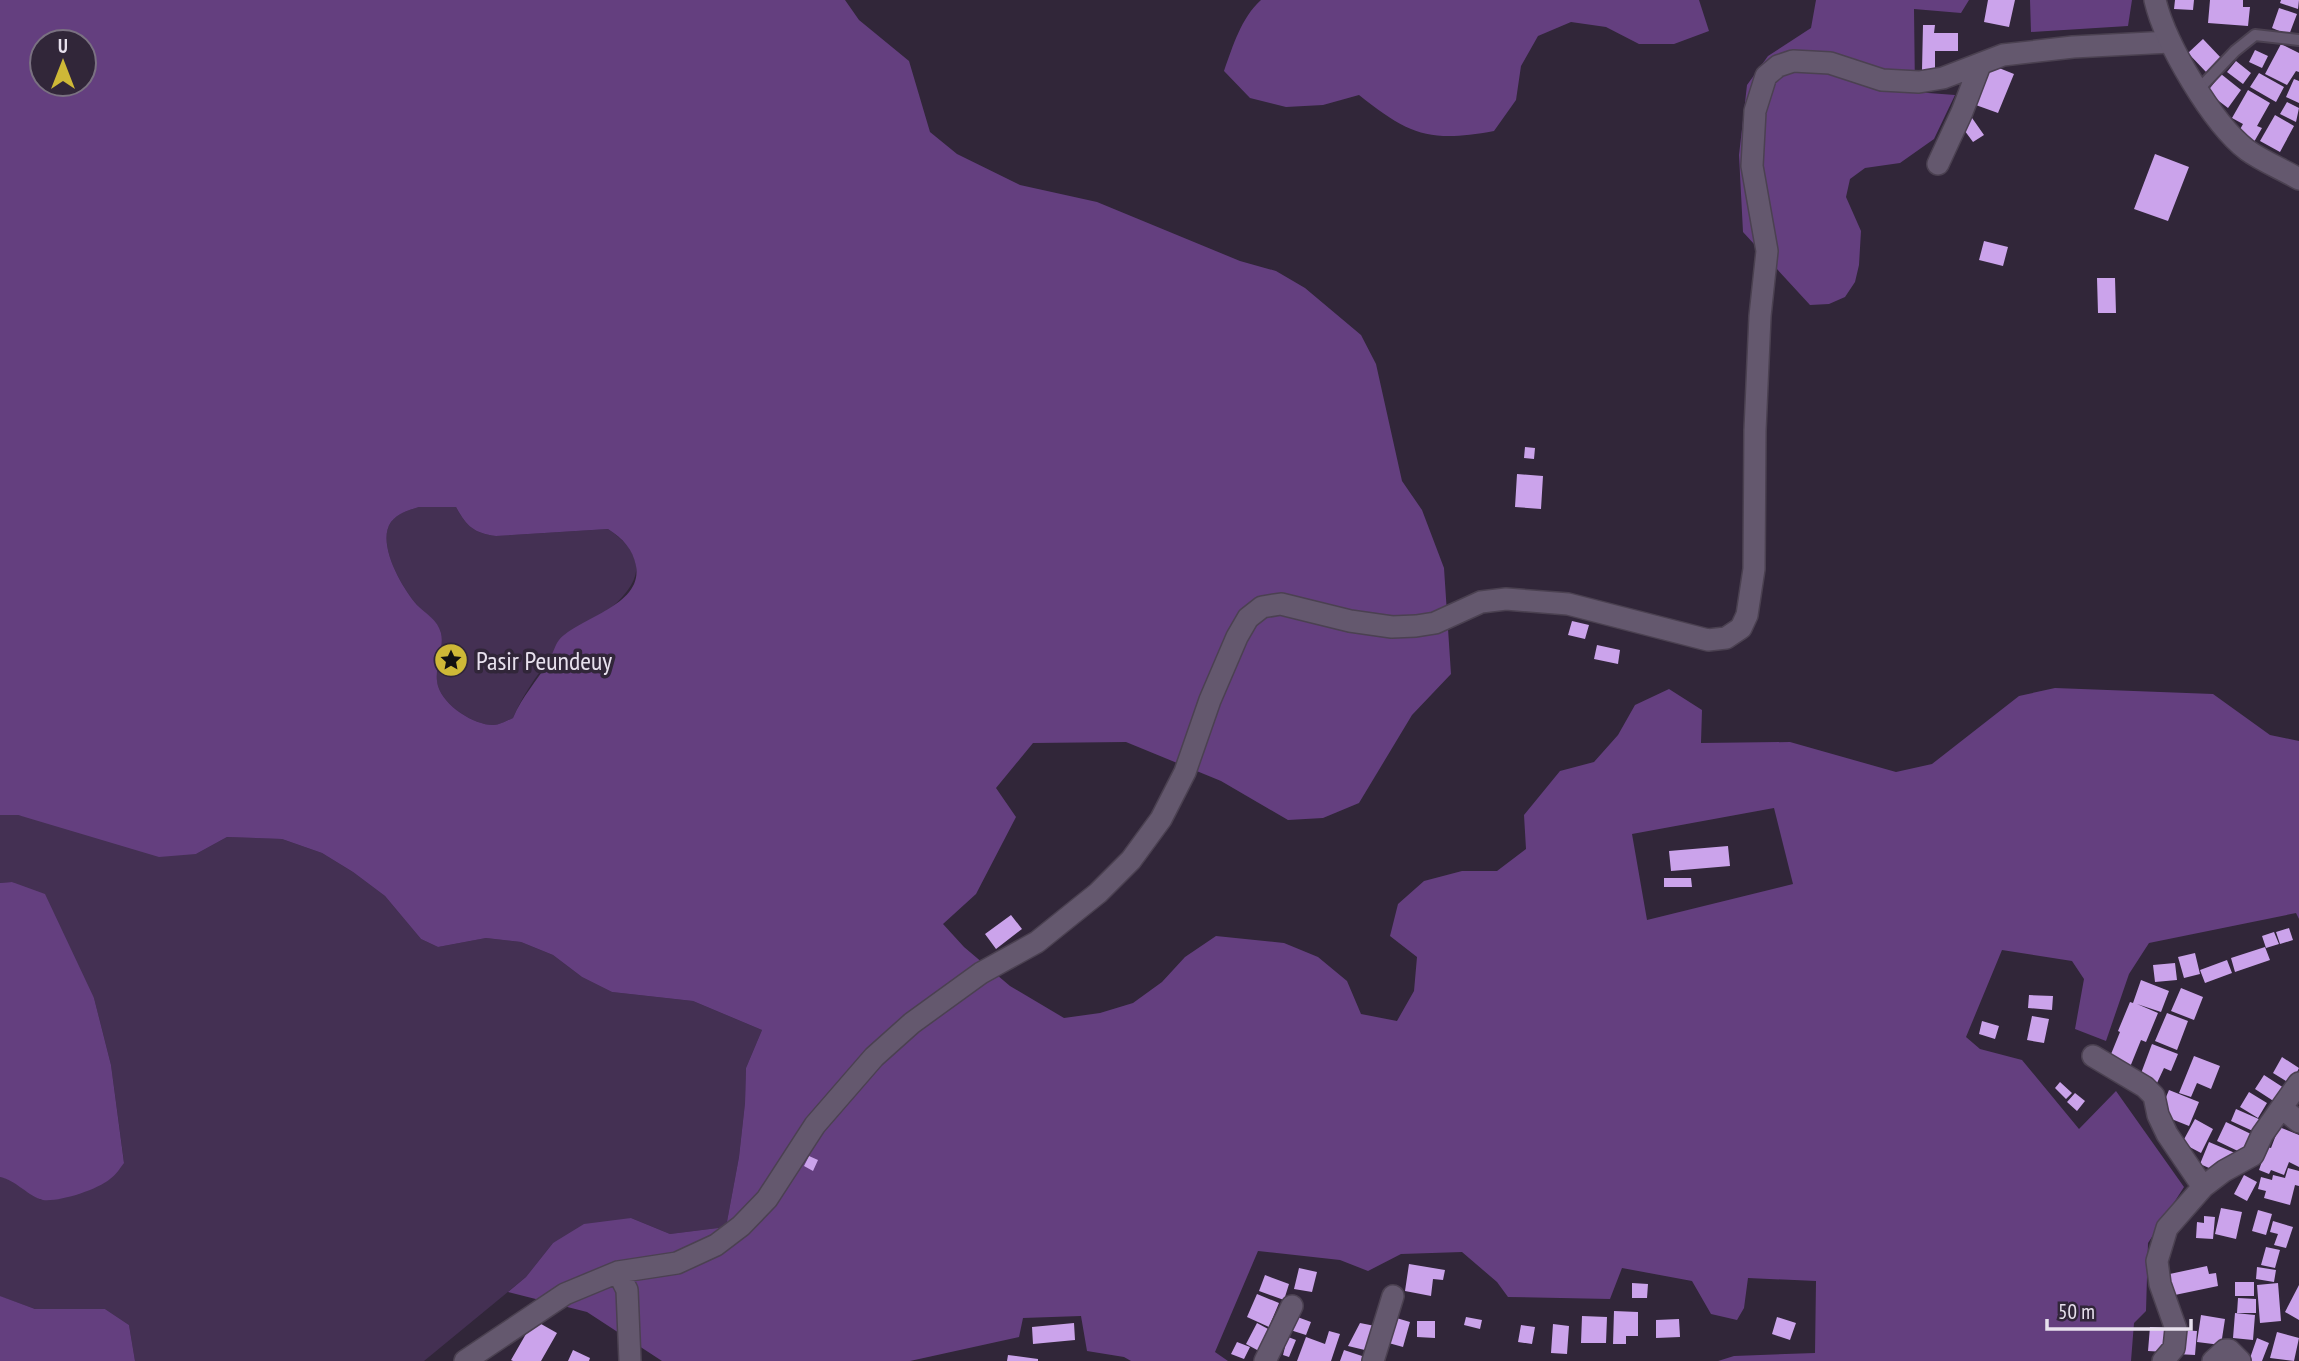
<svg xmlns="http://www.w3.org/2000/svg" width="2299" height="1361" font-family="'PT Sans Narrow',sans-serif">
<rect width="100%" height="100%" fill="#312639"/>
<!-- green -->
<path fill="#443053" d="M419 507H456C467 527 474 533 496 536L608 529C686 582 581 621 550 659 536 676 521 698 513 718 506 721 500 725 493 725 474 725 444 706 438 686 433 670 445 648 441 633 438 620 424 613 417 605 402 588 376 543 391 522 397 513 409 510 419 507Z
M0 815H18L196 854 227 837 282 839 322 853 353 872 385 896 421 939 438 947 486 938 521 942 553 955 582 977 612 992 693 1001 762 1030 746 1068 745 1103 739 1157 726 1227 670 1234 631 1218 553 1243 526 1277 424 1361H135L129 1325 105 1309H35L2 1297 0 1296V1177L10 1179 41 1200 124 1162 111 1065 94 998 13 882 0 883Z"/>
<!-- forest -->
<path fill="#643f7f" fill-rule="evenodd" d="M0 0H845L859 20 909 61 930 132 957 154 1020 185 1097 202 1240 261 1276 271 1305 288 1361 335 1376 364 1402 481 1422 510 1444 568 1451 674 1412 715 1359 803 1323 818 1288 820 1221 781 1126 742 1033 743 996 788 1016 817 976 894 943 924 964 947 1010 986 1064 1018 1100 1013 1133 1003 1162 982 1185 957 1216 936 1284 943 1318 957 1347 981 1361 1014 1397 1021 1414 991 1417 957 1390 936 1398 904 1424 881 1462 871H1497L1526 849 1524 815 1560 771 1594 762 1618 735 1635 705 1669 689 1702 710 1701 743 1790 742 1896 772 1932 764 2019 696 2055 688 2213 694 2270 735 2299 741V919L2296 913 2149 943 2129 974 2106 1041 2075 1029 2084 979 2072 961 2002 950 1966 1037 1980 1049 2022 1060 2079 1129 2116 1091 2184 1187 2148 1243 2146 1311 2134 1323 2131 1361H1718L1734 1356 1815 1353 1816 1281 1748 1278 1744 1308 1737 1320 1711 1314 1692 1281 1622 1268 1610 1299 1508 1297 1497 1282 1462 1252 1401 1254 1368 1271 1340 1260 1258 1251 1215 1352 1228 1361H1131L1124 1357 1087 1351 1081 1316 1023 1318 1019 1337 910 1361H662L587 1312 508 1292 526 1277 553 1243 584 1224 631 1218 670 1234 726 1227 739 1157 745 1103 746 1068 762 1030 693 1001 612 992 582 977 553 955 521 942 486 938 438 947 421 939 385 896 353 872 322 853 282 839 227 837 196 854 159 857 18 815H0ZM42 42H84V84H42ZM419 507H456C467 527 474 533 496 536L608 529C623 539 633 549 636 566 643 606 579 617 559 640 555 645 553 653 550 659 538 680 522 696 513 718 506 721 500 725 493 725 474 725 444 706 438 686 433 669 445 648 441 633 438 620 425 613 417 605 402 588 376 543 391 522 398 513 409 510 419 507ZM1774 808 1793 884 1647 920 1632 834Z
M1261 0H1699L1709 31 1674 44H1639L1606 27 1571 22 1538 36 1521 66 1516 100 1494 131C1430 143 1409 135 1359 95L1323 105 1286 107 1250 98 1224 71C1233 46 1241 18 1261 0Z
M1816 0H1969L1961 13 1914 9 1915 92 1955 95 1934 139 1900 163 1865 168 1850 179 1846 197 1861 231 1859 265 1855 282 1845 297 1829 304 1810 305 1743 232 1739 155 1747 85 1768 56 1811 28Z
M2030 0H2132L2128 26 2031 32Z
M12 882 45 894 94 998 111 1065 124 1163C120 1168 116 1175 110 1179 97 1190 59 1202 43 1200 29 1197 16 1180 0 1177V883Z
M0 1296 35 1309H105L129 1325 135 1361H0Z"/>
<!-- building -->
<path fill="#cba3eb" d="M1988 0H2015L2009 27 1984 22Z
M2175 0H2194L2193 10 2174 9Z
M2210 0H2243V7H2250L2248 26 2208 23Z
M2281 0H2299L2298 9 2280 3Z
M2279 8 2297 14 2289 35 2272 28Z
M1923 25H1935L1934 33H1958V51H1935V70H1922Z
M2203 39 2222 59 2207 73 2188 53Z
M2281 44 2299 53V72L2296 71 2287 85 2265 74Z
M2255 50 2268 56 2262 68 2249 62Z
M2236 61 2251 73 2243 84 2227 72Z
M1989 64 2014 74 1998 113 1973 104Z
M2259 73 2284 87 2276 102 2250 87Z
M2221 74 2241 90 2228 108 2207 92Z
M2294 79 2299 81V103L2286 97Z
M2248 90 2270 103 2257 126 2262 128 2254 142 2238 133 2243 124 2232 118Z
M2287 102 2299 108 2296 122 2280 114Z
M1970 115 1984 135 1973 142 1959 123Z
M2275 115 2294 126 2280 152 2260 141Z
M2155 154 2189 167 2168 221 2134 209Z
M1984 241 2008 247 2003 266 1979 260Z
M2097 278H2115L2116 313H2098Z
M1525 447 1535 448 1534 459 1524 458Z
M1517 474 1543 476 1541 509 1515 507Z
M1572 621 1589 625 1585 639 1568 635Z
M1597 645 1620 650 1618 664 1594 659Z
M1728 846 1730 866 1671 871 1669 851Z
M1664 878H1691L1692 887H1664Z
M1011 915 1022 929 996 949 985 934Z
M2289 928 2293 940 2280 944 2276 932Z
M2274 932 2279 944 2266 948 2262 936Z
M2265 947 2270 960 2235 972 2231 958Z
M2195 953 2200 974 2184 978 2178 957Z
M2227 960 2232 973 2205 983 2200 970Z
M2175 963 2177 980 2155 982 2153 965Z
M2141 980 2169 991 2161 1012 2137 1004 2158 1013 2146 1042 2141 1040 2128 1072 2107 1064 2120 1032 2118 1031 2130 1002 2133 1003Z
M2181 988 2203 997 2194 1020 2171 1011Z
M2029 995 2053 996 2052 1010 2028 1008Z
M2167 1013 2188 1021 2177 1050 2155 1041Z
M2032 1016 2049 1019 2044 1043 2027 1040Z
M1982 1021 1999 1026 1995 1039 1979 1034Z
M2152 1044 2178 1054 2171 1071 2164 1068 2157 1083 2140 1076Z
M2194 1056 2220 1066 2211 1089 2197 1083 2191 1097 2179 1093Z
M2282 1057 2299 1068 2291 1084 2273 1073Z
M2264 1075 2284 1088 2275 1102 2255 1089Z
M2060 1082 2072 1093 2066 1099 2055 1088Z
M2169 1090 2199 1102 2189 1126 2159 1114Z
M2249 1092 2267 1103 2258 1118 2240 1107Z
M2075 1093 2085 1101 2077 1111 2067 1102Z
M2236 1109 2261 1120 2255 1132 2231 1121Z
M2195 1119 2213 1129 2201 1153 2182 1143Z
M2226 1122 2251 1134 2242 1153 2217 1141Z
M2279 1127 2299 1135V1167L2289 1162 2284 1175 2271 1170 2269 1174 2259 1170 2267 1147 2271 1148Z
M2209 1142 2235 1153 2216 1171 2200 1164Z
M809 1156 818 1160 813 1171 804 1166Z
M2288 1168 2299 1171V1186L2295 1185 2290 1205 2264 1198 2266 1191 2258 1189 2261 1177 2272 1180 2273 1175 2285 1178Z
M2244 1175 2257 1182 2247 1201 2234 1194Z
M2221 1208 2242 1212 2236 1239 2215 1234Z
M2258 1210 2272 1214 2266 1235 2252 1231Z
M2204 1216 2215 1217 2213 1239 2196 1238 2197 1222 2204 1223Z
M2273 1221 2293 1227 2286 1248 2274 1245 2278 1234 2270 1232Z
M2266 1247 2280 1250 2275 1268 2261 1265Z
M1409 1264 1445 1270 1443 1280 1433 1279 1431 1296 1405 1291Z
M2207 1266 2209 1274 2216 1273 2218 1286 2170 1296 2165 1275Z
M2257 1267 2276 1270 2274 1282 2256 1279Z
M1299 1268 1317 1272 1312 1292 1294 1289Z
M1265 1275 1289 1284 1284 1300 1259 1291Z
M2235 1282H2254V1296H2235Z
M1632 1283 1648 1284 1647 1298H1632Z
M2278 1283 2281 1321 2260 1323 2257 1285Z
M2299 1285V1320L2285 1312Z
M1257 1294 1279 1303 1269 1327 1247 1317Z
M2238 1298 2256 1299V1313H2237Z
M1614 1311 1638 1312V1336H1626V1344H1613Z
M2235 1313 2255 1315 2253 1340 2233 1338Z
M1292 1315 1311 1322 1306 1335 1287 1329Z
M2201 1315 2225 1319 2221 1345 2197 1342Z
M1582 1316 1607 1317 1606 1343H1581Z
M1393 1317 1410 1322 1403 1347 1385 1342Z
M1466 1317 1482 1320 1480 1329 1464 1325Z
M1777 1317 1796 1323 1790 1340 1772 1334Z
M1679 1319 1680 1337 1656 1338V1320Z
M534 1320 557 1333 541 1361H513L511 1360Z
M1417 1321H1435V1338L1417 1337Z
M1074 1323 1075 1340 1033 1344 1032 1327Z
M1257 1323 1270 1330 1259 1351 1246 1344Z
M1360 1323 1380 1327 1369 1351 1348 1346Z
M1553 1324 1569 1326 1567 1354 1551 1353Z
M1521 1325 1535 1327 1532 1344 1518 1342Z
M2150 1327 2168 1328 2166 1352 2148 1351Z
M2179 1330 2197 1331 2195 1355 2177 1354Z
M1329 1331 1340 1334 1331 1361H1297L1306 1337 1325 1344Z
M2277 1332 2299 1338 2294 1361 2270 1358Z
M1283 1335 1296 1340 1289 1357 1283 1355 1285 1347 1279 1345Z
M2257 1338 2269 1343 2262 1361H2249Z
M1237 1342 1250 1347 1244 1359 1231 1354Z
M573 1350 590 1358 589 1361H568Z
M1344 1350 1368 1358 1367 1361H1340Z
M1008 1355 1038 1359V1361H1007Z"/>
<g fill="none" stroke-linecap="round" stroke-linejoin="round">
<!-- lane casing -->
<g stroke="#4b4151" stroke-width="14">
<path id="lane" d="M2198 90 2235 51 2255 35 2299 40"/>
</g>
<!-- street casing -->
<g stroke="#4b4151" stroke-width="24">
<path id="street" d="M1938 164 1962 112 1980 65
M2093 1056 2145 1087 2154 1096 2158 1115 2167 1134 2203 1187
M2282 1108 2299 1122
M618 1272 627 1290 630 1361
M465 1361 565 1294 618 1272 677 1263 716 1245 741 1226 767 1199 815 1125 874 1057 912 1023 981 973 1037 942 1098 893 1131 860 1161 819 1185 772 1210 700 1237 637 1248 618 1262 607 1281 604 1350 621 1392 627 1416 626 1435 623 1481 602 1506 599 1568 604 1708 640 1726 638 1741 628 1747 615 1754 569 1755 430 1760 316 1767 251 1752 166 1755 111 1766 76 1778 66 1793 61 1830 63 1882 80 1919 82 1943 78 2003 55 2073 47 2170 42
M1265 1361 1292 1306
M1373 1361 1393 1296
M2163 1361 2174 1348 2176 1329 2160 1284 2157 1261 2167 1228 2203 1187 2224 1171 2253 1155 2262 1135 2299 1083
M2213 1361 2225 1350H2229L2240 1361"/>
</g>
<!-- secondary casing -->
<g stroke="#4b4151" stroke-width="24">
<path id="secondary" d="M2155 0C2165 43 2212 123 2247 150 2262 161 2282 169 2299 179"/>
</g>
<!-- lane -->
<use href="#lane" stroke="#64586e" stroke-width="10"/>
<!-- street -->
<use href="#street" stroke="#64586e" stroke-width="21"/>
<!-- secondary -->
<use href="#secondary" stroke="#64586e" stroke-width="21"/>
</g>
<!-- icons -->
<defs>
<g id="sight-disc" transform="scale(1.75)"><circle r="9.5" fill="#ceb837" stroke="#312639"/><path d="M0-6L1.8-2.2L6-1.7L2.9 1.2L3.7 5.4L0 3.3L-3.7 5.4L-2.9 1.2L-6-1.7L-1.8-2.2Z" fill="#111"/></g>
</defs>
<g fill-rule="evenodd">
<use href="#sight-disc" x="451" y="660"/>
</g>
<g text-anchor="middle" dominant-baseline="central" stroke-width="7" stroke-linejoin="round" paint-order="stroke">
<!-- poi labels -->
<g font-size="26" fill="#e8e1ee" stroke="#312639" text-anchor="start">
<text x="476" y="660">Pasir Peundeuy</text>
</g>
</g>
<!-- north arrow -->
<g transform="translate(63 63)"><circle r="33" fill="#312639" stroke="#7a7181" stroke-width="2"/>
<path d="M0-5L12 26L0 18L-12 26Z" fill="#ceb837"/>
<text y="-10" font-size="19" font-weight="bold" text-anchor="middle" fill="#e8e1ee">U</text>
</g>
<!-- scale -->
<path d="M2047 1319v10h144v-10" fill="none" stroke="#e8e1ee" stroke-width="3.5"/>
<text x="2058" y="1319" font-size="21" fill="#e8e1ee" stroke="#312639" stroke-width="5" paint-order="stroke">50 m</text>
</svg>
